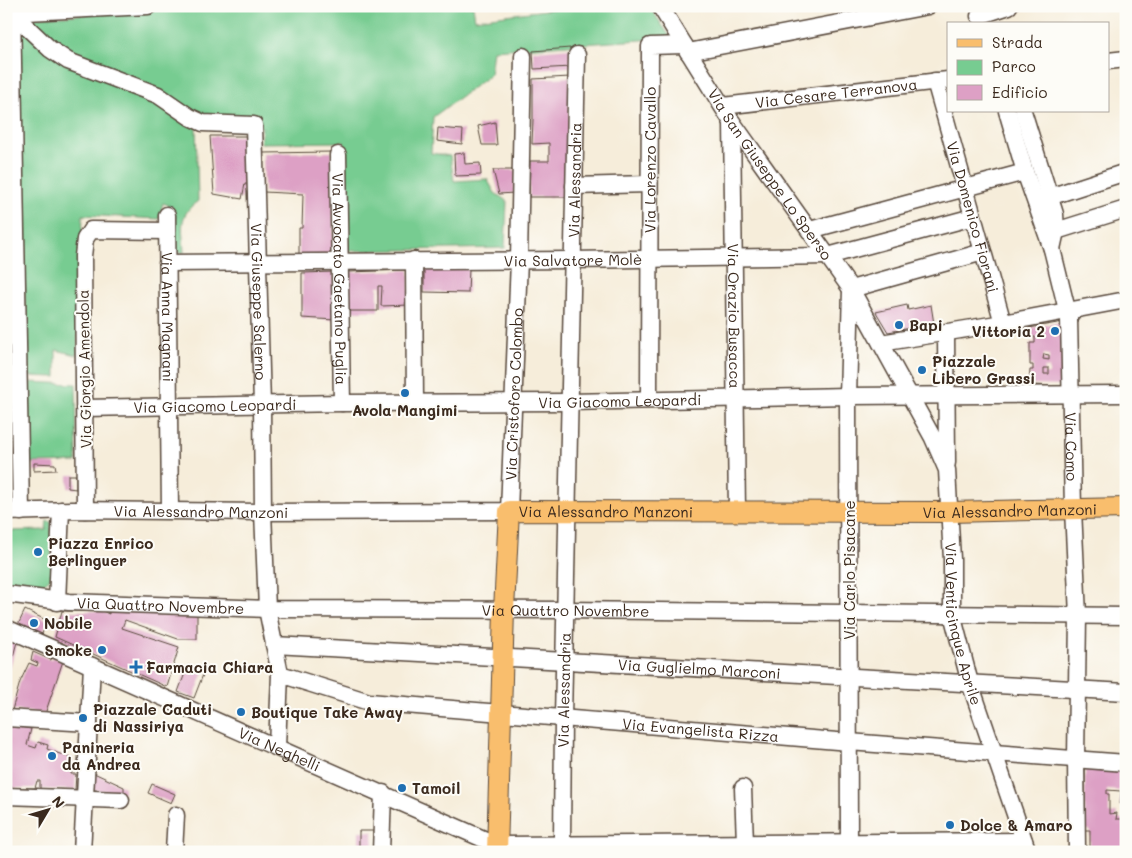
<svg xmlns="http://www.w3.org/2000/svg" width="1132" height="858" font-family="Mali,sans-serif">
<rect width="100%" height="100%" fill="#fdfcf7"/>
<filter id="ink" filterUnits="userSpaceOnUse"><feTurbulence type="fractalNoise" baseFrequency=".02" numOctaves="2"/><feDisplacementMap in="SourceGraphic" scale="10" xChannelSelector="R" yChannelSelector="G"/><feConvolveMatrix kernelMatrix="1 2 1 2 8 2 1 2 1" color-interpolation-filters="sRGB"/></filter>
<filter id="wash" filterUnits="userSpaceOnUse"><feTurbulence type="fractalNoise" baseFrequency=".0096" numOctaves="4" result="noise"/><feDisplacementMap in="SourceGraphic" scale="20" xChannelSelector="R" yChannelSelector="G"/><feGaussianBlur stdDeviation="1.12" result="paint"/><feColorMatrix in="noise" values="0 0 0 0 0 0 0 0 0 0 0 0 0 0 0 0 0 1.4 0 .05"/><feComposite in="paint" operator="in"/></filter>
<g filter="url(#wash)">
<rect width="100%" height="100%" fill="#f6edda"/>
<!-- green -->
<path fill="#77cc91" stroke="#597b58" d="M228 6H473L475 19 577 6H649L671 38 493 50 490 75 433 117 431 153 450 156 454 181 487 179 495 193 507 201 505 248 348 251 344 142 260 143 262 127 196 126 198 201C177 216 183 229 184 253L175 251V212L170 206 163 203 159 219 83 215 77 355 56 350V377L27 376 18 27 25 18Z
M27 382 76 384 77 462 28 463Z
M47 521 51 522 52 576C42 591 22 585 6 584V531L46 530Z"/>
<g id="blocks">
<!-- building -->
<path fill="#dda0c5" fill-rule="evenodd" d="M570 48 571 67 534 69 533 51Z
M570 77 567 197H529L530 161H549V143L532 144 533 119V79Z
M495 122 497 145H482L478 126Z
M438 128 463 130 462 144 437 141Z
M210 136H246L248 184H245L242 199 214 194Z
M332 152 334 256 299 255V228H302L303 194 264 192 263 153Z
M464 153 465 164 480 163 481 175 455 176 454 154Z
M493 170H516L514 193 499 194Z
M424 269H469L468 293 424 292Z
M409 270 410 305 381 306 382 286H378V311H348V272Z
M334 272 335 320 302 318V273Z
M907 305 908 310 931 305 934 324 888 332 876 312Z
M1063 322V386L1029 385 1030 370H1033V365H1030V343H1035V337H1030L1029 328ZM1044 354 1049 355V360L1043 359ZM1044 368H1049V374H1044Z
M34 463 55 464 56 470 34 471Z
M68 475H76V489L68 488Z
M25 610 48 621 40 638 17 627Z
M62 611H102L109 614V611L197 612V639H178L125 620 122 628 179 647 167 687 55 637Z
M6 637 17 642 7 678H6Z
M33 652 51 660 52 657 63 661 45 714 12 710 20 682 29 663 37 666 38 663 31 660Z
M188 665 204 672 194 698 178 692Z
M6 725 31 729 27 745 36 748 38 742 48 745 47 749 73 759 71 774H76L75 790 40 789V781H37L35 788H6Z
M1085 767 1126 770V804H1120L1121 791 1107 790V794H1109V814L1117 813 1116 819H1125L1126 852H1090V830H1085Z
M94 773 124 787V793L93 790Z
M152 784 175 794 171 803 148 793Z
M359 831H373L374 852H359Z
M1019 847V852H994V848Z
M982 848V852H956V849Z
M943 849V852H918V850Z"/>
</g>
</g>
<g filter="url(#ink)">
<use href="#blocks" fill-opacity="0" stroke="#57473a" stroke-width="1"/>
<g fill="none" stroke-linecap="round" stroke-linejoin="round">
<!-- minor casing -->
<g stroke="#57473a" stroke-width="19">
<g id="minor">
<path d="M12 6 21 512"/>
<path id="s1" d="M660 6 732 122 851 289 933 438 947 470 952 559V614L970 683 1028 852"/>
<path d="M6 13 148 6"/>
<path id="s2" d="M12 13 50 49 68 61 158 95 190 117 203 123 254 125 262 405 263 512 267 609 280 674 277 747"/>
<path d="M979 16 1009 6"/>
<path d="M688 52 928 6"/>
<path d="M1108 61 1126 59"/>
<path id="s3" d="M935 81 1003 323"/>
<path id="s4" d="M723 106 948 80"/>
<path id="s5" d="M1007 111 1025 172 1052 249 1069 318 1073 509 1078 616 1076 758 1077 852"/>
<path d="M1023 111 1055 214 1056 231 1052 249"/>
<path id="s6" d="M732 122 737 511"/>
<path id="s7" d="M338 155 342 403"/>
<path d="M574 186 649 184"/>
<path d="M1040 200 1126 172"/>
<path id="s8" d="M167 215 170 510"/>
<path d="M810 230 1025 172"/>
<path d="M1056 231 1126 209"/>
<path d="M414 260 415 403"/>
<path id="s9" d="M167 263 572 260 828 256 973 217"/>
<path d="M851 289 983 252"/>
<path d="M946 332 947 463"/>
<path d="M881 343 1003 323 1126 300"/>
<path id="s10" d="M649 399 650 46 684 45"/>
<path id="s11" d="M85 408 342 403 569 402 848 396 1126 394"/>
<path d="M85 510 83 256 85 239 91 230 166 231"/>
<path id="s12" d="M6 512 72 510 263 512 509 511 519 260 523 56"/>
<path id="s13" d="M6 594 69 602 267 609 565 610 1126 616"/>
<path d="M57 602 61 510"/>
<path id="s14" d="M6 628 497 845 1024 841"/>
<path id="s15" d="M274 645 1126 692"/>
<path id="s16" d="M280 674 369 702 849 742 1126 763"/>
<path d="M6 718 89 723"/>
<path d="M743 788 745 843"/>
<path d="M6 796 121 800"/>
<path id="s17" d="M562 844 563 718 577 55"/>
<path d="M82 852 92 666"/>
<path d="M174 852 176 815"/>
<path d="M381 852 383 793"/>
<path d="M849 852 848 396 851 289"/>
</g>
</g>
<!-- major casing -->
<g stroke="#57473a" stroke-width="22">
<g id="major">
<path id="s18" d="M497 852 504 610 509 511 949 512 1126 508"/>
</g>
</g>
<!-- minor -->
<use href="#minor" stroke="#fff" stroke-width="16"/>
<!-- major -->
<use href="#major" stroke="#f9be6d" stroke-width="20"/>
</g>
</g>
<!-- markers -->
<g fill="#1f6fb2" stroke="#fdfcf7" stroke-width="2">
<circle cx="899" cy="325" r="5"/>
<circle cx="1055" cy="331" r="5"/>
<circle cx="922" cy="370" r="5"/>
<circle cx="405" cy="393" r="5"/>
<circle cx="38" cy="552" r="5"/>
<circle cx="34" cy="623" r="5"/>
<circle cx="102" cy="650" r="5"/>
<path d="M133.5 659.5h5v5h5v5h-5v5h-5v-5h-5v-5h5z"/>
<circle cx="241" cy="712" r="5"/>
<circle cx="83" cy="718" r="5"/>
<circle cx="52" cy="756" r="5"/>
<circle cx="402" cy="788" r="5"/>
<circle cx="950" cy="825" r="5"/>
</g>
<g text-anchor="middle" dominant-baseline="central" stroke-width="4" stroke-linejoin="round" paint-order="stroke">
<!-- street labels -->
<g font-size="15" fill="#3b2a1e" stroke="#fdfcf7">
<text stroke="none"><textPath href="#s4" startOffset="114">Via Cesare Terranova</textPath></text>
<text stroke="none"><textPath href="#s10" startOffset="239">Via Lorenzo Cavallo</textPath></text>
<text stroke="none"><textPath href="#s1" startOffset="201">Via San Giuseppe Lo Sperso</textPath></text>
<text stroke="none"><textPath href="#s17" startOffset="664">Via Alessandria</textPath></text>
<text stroke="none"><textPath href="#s3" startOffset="141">Via Domenico Fiorani</textPath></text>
<text stroke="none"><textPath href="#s9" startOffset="406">Via Salvatore Molè</textPath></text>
<text stroke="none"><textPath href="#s7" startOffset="124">Via Avvocato Gaetano Puglia</textPath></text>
<text stroke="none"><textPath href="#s2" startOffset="451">Via Giuseppe Salerno</textPath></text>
<text stroke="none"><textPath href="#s6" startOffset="194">Via Orazio Busacca</textPath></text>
<text stroke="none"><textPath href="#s8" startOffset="102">Via Anna Magnani</textPath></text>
<text transform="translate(84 369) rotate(-91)">Via Giorgio Amendola</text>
<text stroke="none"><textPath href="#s12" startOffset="620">Via Cristoforo Colombo</textPath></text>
<text stroke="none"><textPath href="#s11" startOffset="535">Via Giacomo Leopardi</textPath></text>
<text stroke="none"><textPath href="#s11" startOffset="130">Via Giacomo Leopardi</textPath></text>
<text stroke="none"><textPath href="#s5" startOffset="345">Via Como</textPath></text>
<text stroke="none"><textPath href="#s18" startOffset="842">Via Alessandro Manzoni</textPath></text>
<text stroke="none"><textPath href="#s12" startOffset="195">Via Alessandro Manzoni</textPath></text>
<text stroke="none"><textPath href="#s18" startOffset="438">Via Alessandro Manzoni</textPath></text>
<text transform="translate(849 570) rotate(-90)">Via Carlo Pisacane</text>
<text stroke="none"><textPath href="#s13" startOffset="155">Via Quattro Novembre</textPath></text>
<text stroke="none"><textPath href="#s13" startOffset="560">Via Quattro Novembre</textPath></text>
<text stroke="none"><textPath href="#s1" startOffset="702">Via Venticinque Aprile</textPath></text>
<text stroke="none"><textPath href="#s15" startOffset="426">Via Guglielmo Marconi</textPath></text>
<text stroke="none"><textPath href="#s17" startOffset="154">Via Alessandria</textPath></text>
<text stroke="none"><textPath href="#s16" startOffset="426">Via Evangelista Rizza</textPath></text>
<text stroke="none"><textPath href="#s14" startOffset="299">Via Neghelli</textPath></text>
</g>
<!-- poi labels -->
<g font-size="15" font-weight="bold" fill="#3b2a1e" stroke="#fdfcf7" text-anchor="start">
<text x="909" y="325">Bapi</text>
<text x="1045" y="331" text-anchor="end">Vittoria 2</text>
<text x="932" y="361">Piazzale<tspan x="932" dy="17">Libero Grassi</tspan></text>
<text x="405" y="410" text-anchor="middle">Avola Mangimi</text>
<text x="48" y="543">Piazza Enrico<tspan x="48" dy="17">Berlinguer</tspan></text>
<text x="44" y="623">Nobile</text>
<text x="92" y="650" text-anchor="end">Smoke</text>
<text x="146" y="667">Farmacia Chiara</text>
<text x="93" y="709">Piazzale Caduti<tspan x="93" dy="17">di Nassiriya</tspan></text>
<text x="251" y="712">Boutique Take Away</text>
<text x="62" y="747">Panineria<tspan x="62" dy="17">da Andrea</tspan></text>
<text x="412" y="788">Tamoil</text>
<text x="960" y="825">Dolce &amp; Amaro</text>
</g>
</g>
<!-- margin -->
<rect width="1132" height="858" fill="none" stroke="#fdfcf7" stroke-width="25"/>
<!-- legend -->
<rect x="947" y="22" width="162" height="90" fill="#fdfcf7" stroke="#afa8a0"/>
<rect x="957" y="39" width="25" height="8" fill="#f9be6d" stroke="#afa8a0"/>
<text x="992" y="48" font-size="15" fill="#3b2a1e">Strada</text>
<rect x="957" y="60" width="25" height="15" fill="#77cc91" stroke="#afa8a0"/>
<text x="992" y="72" font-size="15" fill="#3b2a1e">Parco</text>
<rect x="957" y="85" width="25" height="15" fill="#dda0c5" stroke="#afa8a0"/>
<text x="992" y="98" font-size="15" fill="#3b2a1e">Edificio</text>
<!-- north arrow -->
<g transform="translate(48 810) rotate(52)" stroke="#fdfcf7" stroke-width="4" paint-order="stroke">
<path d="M0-4L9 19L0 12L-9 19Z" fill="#3b2a1e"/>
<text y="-8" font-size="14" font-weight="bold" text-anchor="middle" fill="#3b2a1e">N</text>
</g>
</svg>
